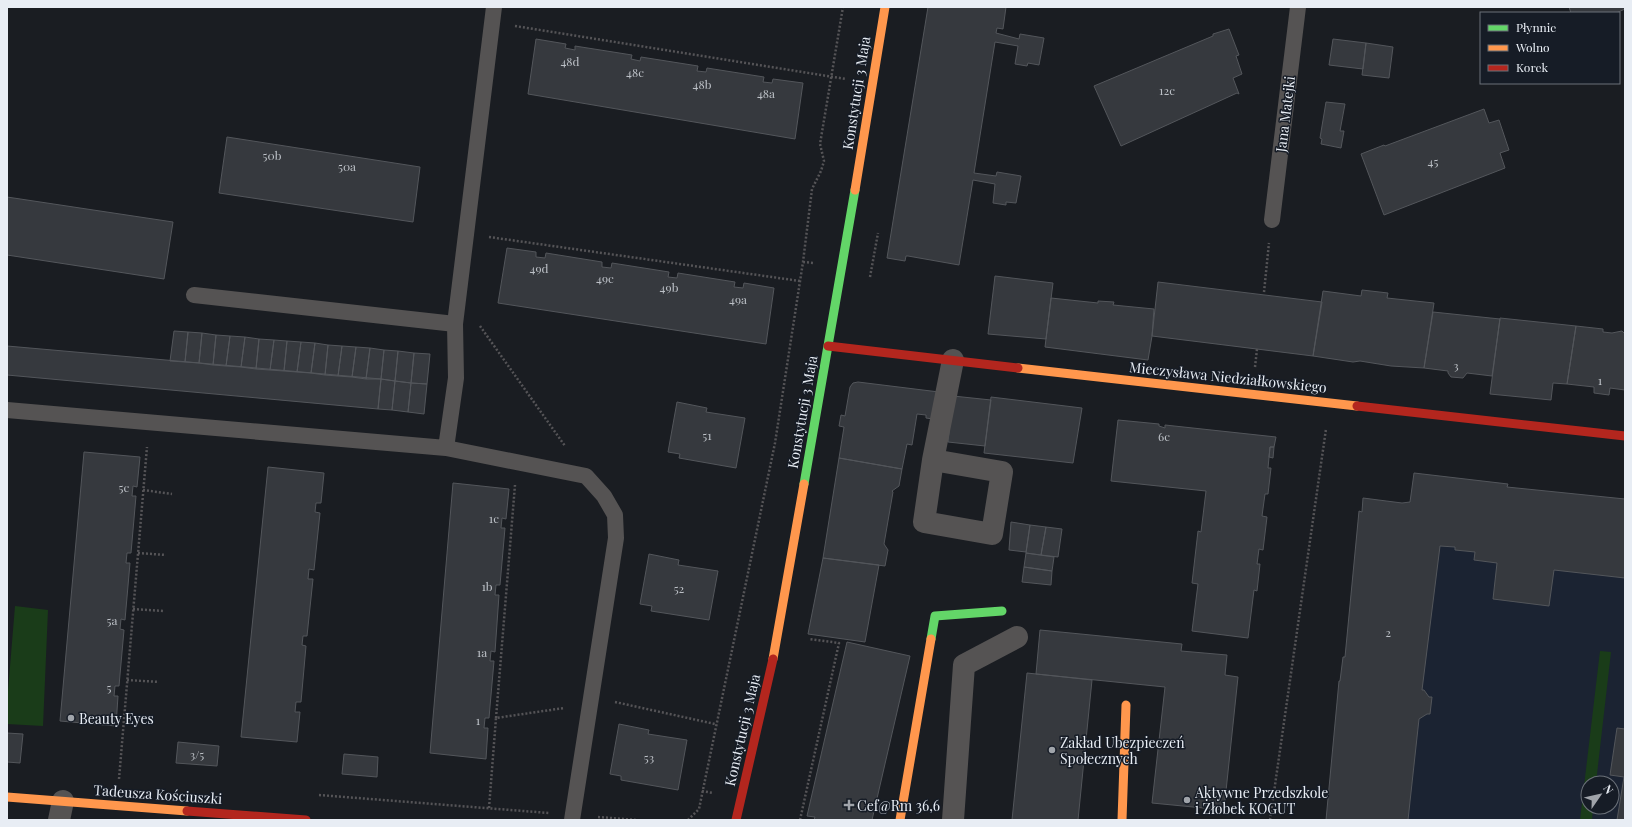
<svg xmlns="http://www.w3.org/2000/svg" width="1632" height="827" font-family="'Playfair Display',serif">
<rect width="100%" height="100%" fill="#1a1d22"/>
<!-- built -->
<path fill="#1b2332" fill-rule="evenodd" d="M1414 473 1508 484 1507 487 1625 499V820H1326L1339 681H1340L1343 657H1345L1359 511 1362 512 1363 498 1402 503 1410 502ZM1588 783H1612V807H1588Z"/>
<!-- green -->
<path fill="#1a3c19" d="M15 606 48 610 43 726 7 724V703Z
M1600 651 1611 652 1596 783H1588V807H1593L1592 820H1580Z"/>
<!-- building -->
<path fill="#36393e" stroke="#53565b" d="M928 7H1006L1003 29 997 28 996 33 1019 39 1020 34 1044 38 1039 65 1028 63 1027 66 1015 64 1018 46 995 42 974 173 996 176 997 172 1021 176 1016 203 1006 202V205L993 203 995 184 973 180 959 265 908 256H906L905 261 887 258Z
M1569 7H1625V9L1616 13H1571Z
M1229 29 1239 55 1236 56 1242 74 1233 78 1239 94 1237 93 1121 146 1094 86 1213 36V34Z
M536 39 566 44 565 48 575 50V46L632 55 631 59 640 61 641 57 698 66 697 71 706 72 707 68 764 77 763 82 772 83 773 79 803 83 795 139 528 94Z
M1333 39 1366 43 1363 69 1329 65Z
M1366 43 1393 47 1389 78 1362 75Z
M1326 102 1345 104 1340 131H1344L1341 148 1321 144 1322 139 1320 138Z
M1484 109 1489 123 1499 120 1509 150 1500 153 1505 168 1384 215 1361 154 1384 145 1385 146Z
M227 137 420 167 413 222 219 193Z
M7 197 173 222 164 279 7 255Z
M507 248 536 252V257L545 258 546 253 602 262V267L611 268 612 263 669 272 668 277 677 278 678 273 735 282 734 287 743 288 744 283 774 288 766 344 498 303Z
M995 276 1053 283 1046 339 988 334Z
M1158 282 1322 302 1313 356 1152 336Z
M1362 290 1388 293 1387 298 1434 303 1424 368 1391 366 1360 361 1353 362 1313 356 1323 291 1361 296Z
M1051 298 1098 303V301L1114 302 1113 305 1154 309 1152 336 1148 360 1045 347Z
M1433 312 1500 319 1492 376 1467 373 1463 378 1451 377 1448 373V371L1424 368Z
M1500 318 1576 326 1567 384 1553 383 1551 400 1490 394Z
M1576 326 1603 329V332L1612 333 1622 331 1625 334V390L1610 388 1609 395 1594 393V387L1567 384Z
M174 331 188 332 185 362 170 361Z
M188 332 202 333 199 363 185 362Z
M202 333 216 335 213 365 199 363Z
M216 335 230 336 226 366 213 365Z
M230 336 245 337 241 367 226 366Z
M245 337 259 339 256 369 241 367Z
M259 339 274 340 270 370 256 369Z
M274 340 287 341 284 371 270 370Z
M287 341 301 342 297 372 284 371Z
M301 342 315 343 311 373 297 372Z
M315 343 328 345 325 375 311 373Z
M328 345 342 346 338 376 325 375Z
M7 346 381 379 378 409 7 375Z
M342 346 356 347 352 377 338 376Z
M356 347 370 348 366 379 352 377Z
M370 348 384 350 381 379H366Z
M384 350 398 351 395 381 381 379Z
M398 351 414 353 411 383 395 381Z
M414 353 430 354 427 384 411 383Z
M381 379 395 381 392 410 378 409Z
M395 381 411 383 408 412 392 410Z
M858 382 939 392 933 419 926 418V415L917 414 912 445 907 444 902 469 839 458 844 427 839 426 841 415 845 416 850 387 853 383Z
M411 383 427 384 424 414 408 412Z
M953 396 991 400 985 446 948 442Z
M991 397 1082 408 1073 463 984 453Z
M677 402 707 408 706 412 745 418 736 468 679 458 680 454 668 452Z
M1118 420 1159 424V426L1165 428V425L1276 437 1274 447H1270L1268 468H1271L1268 494H1265L1262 516 1267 517 1263 550 1259 549 1257 564H1260L1257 591 1254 590 1248 638 1192 631 1198 584 1192 583 1198 531 1201 532 1206 491 1111 481Z
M1270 447H1274L1273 458 1269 457Z
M84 452 140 457 137 487 133 486 132 496H136L131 553H127L126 563H130L125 620 121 619 120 629 124 630 119 686H115L114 696H118L116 726 60 721Z
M839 458 902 469 899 486 892 491 893 492 884 544 888 550 885 566 823 558Z
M268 467 324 473 321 503H316L315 512 320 513 314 570 309 569 308 579H313L307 636H303L302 645 306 646 301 702H296L295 712H300L297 742 241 737Z
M1414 473 1508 484 1507 487 1625 499V578L1554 570 1549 606 1493 599 1497 563 1474 560 1475 552 1455 550V547L1440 546 1422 690H1424L1429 697H1432L1430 714H1427L1419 719 1408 820H1326L1339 681H1340L1343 657H1345L1359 511 1362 512 1363 498 1402 503 1410 502Z
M453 483 509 489 506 519 502 518 501 528H505L500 585H496L495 595H499L495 652 491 651 490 661H494L489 718H485L484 728H488L486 759 430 753Z
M1011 522 1030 525 1026 552 1009 550Z
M1030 525 1046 527 1041 555 1026 553Z
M1046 527 1062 529 1058 557 1041 555Z
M1026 553 1054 557 1052 571 1024 567Z
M649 554 679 560 678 565 718 571 709 620 651 611 652 606 640 604Z
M823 558 879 565 865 642 808 634Z
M1024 567 1052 571 1051 585 1022 582Z
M1040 630 1182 644 1181 651 1227 655 1225 675 1238 677 1224 810 1152 803 1165 687 1036 674Z
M847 642 910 656 872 820H814L815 817 807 816Z
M1027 673 1092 680 1078 820H1012Z
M619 724 649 730 648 734 687 740 678 790 621 780V776L610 774Z
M1617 728 1625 729V820H1617L1624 777 1610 775Z
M7 733 23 734 20 763 7 762Z
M178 742 219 746 217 766 176 763Z
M344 754 378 757 377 777 342 774Z"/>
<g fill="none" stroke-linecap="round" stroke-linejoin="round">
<!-- path -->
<path stroke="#555457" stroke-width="2.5" stroke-dasharray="2 2" stroke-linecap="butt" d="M515 26 846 79
M489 237 800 281
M803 262 814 263
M870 277 878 233
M1264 292 1269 243
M480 326 565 446
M1255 367 1257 349
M143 490 172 494
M138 553 166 555
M133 609 163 611
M127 680 159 682
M615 702 715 724
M496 718 515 485
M119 779 147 447
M702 791 713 793
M319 795 549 813
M489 808 496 718 564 708
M598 817 637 820
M688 820 699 809 775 443 803 262 812 189 821 171 824 161 820 144 843 7
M800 820 839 643 809 639
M1270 820 1326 429"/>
<!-- lane -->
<path stroke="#555353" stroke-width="16" d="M1272 220 1298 7
M194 295 455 324
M7 410 446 448 456 378 455 324 494 7
M446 448 586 476 604 496 615 515 616 538 572 820"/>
<!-- street -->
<path stroke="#555353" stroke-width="22" d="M933 460 1002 472 992 534 924 522 933 460 953 360
M59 820 63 801
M953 820 964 665 1017 637"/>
<!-- fast -->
<path stroke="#63d668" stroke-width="9" d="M804 484 855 190
M931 639 935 616 1002 611"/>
<!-- slow -->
<path stroke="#ff974d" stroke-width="9" d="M855 190 885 7
M1018 368 1357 406
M773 659 804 484
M7 797 187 811
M900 820 931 639
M1122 820 1126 705"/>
<!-- jam -->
<path stroke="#b3261e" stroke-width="9" d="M828 346 1018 368
M1357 406 1625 436
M187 811 306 820
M736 820 773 659"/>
</g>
<!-- markers -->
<g fill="#a0a4aa" stroke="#161c26" stroke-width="1.5">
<circle cx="71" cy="718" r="4"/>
<circle cx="1052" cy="750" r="4"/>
<circle cx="1187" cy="800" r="4"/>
<path d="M847 799h4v4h4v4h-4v4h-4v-4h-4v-4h4z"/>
</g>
<g text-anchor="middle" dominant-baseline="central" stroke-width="3" stroke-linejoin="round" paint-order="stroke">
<!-- number labels -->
<g font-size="12" fill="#bcc0c6">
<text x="570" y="61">48d</text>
<text x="635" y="72">48c</text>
<text x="702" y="84">48b</text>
<text x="1167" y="90">12c</text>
<text x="766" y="93">48a</text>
<text x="272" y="155">50b</text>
<text x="1433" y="161">45</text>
<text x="347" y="166">50a</text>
<text x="539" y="268">49d</text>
<text x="605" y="278">49c</text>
<text x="669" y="287">49b</text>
<text x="738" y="299">49a</text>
<text x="1456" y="365">3</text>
<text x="1600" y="380">1</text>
<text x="707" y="435">51</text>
<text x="1164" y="436">6c</text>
<text x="124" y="487">5c</text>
<text x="494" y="518">1c</text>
<text x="487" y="586">1b</text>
<text x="679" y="588">52</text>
<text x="112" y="620">5a</text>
<text x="1388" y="632">2</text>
<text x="482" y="652">1a</text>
<text x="109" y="687">5</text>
<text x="478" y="720">1</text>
<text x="197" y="754">3/5</text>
<text x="649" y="757">53</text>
</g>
<!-- street labels -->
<g font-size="14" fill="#e8edf4" stroke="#161c26">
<text transform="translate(856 93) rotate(-81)">Konstytucji 3 Maja</text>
<text transform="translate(1285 114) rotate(-83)">Jana Matejki</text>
<text transform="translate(1228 377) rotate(6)">Mieczysława Niedziałkowskiego</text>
<text transform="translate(802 412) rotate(-80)">Konstytucji 3 Maja</text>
<text transform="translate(742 730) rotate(-77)">Konstytucji 3 Maja</text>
<text transform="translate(158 794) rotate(4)">Tadeusza Kościuszki</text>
</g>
<!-- poi labels -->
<g font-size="14" fill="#e8edf4" stroke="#161c26" text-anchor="start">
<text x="79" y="718">Beauty Eyes</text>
<text x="1060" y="742">Zakład Ubezpieczeń<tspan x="1060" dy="16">Społecznych</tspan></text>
<text x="1195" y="792">Aktywne Przedszkole<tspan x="1195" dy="16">i Żłobek KOGUT</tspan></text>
<text x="857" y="805">Cef@Rm 36,6</text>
</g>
</g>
<!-- border -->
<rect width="1632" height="827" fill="none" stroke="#e8edf4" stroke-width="16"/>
<!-- legend -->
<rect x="1480" y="12" width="140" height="72" fill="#161c26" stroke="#6a7078"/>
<rect x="1488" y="25" width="20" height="6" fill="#63d668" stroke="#6a7078"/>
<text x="1516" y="32" font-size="12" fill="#e8edf4">Płynnie</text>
<rect x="1488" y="45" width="20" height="6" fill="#ff974d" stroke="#6a7078"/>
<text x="1516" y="52" font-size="12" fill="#e8edf4">Wolno</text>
<rect x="1488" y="65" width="20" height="6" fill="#b3261e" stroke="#6a7078"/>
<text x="1516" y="72" font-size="12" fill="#e8edf4">Korek</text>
<!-- north arrow -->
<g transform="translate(1600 795) rotate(56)"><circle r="19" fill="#161c26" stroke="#6a7078"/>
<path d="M0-3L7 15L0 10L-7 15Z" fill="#a0a4aa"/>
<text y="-6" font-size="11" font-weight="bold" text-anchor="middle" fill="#e8edf4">N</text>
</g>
</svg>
